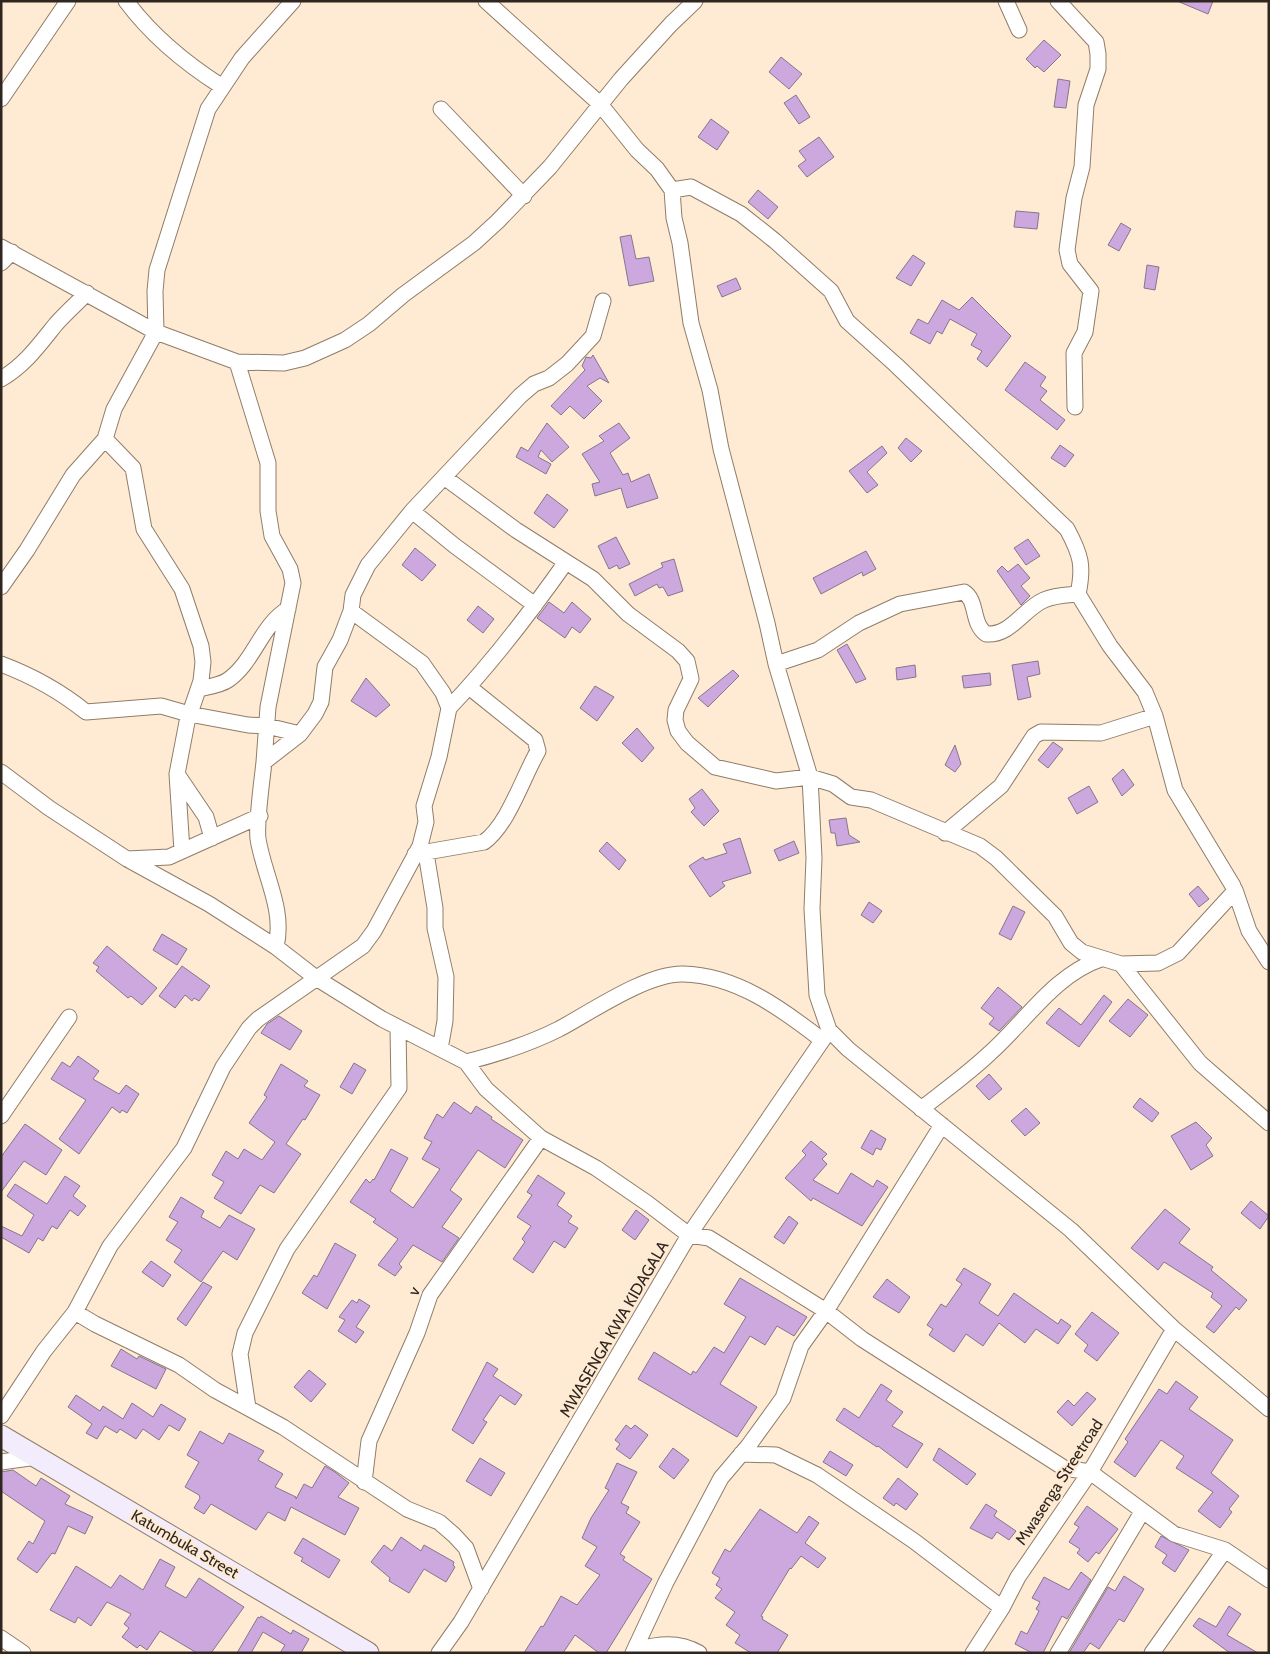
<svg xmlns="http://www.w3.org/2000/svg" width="1270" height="1654" font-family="Cabin,sans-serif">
<rect width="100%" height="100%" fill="#ffebd4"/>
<!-- building -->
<path fill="#cca8df" stroke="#84768c" d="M1177 1H1213L1208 14Z
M1044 40 1061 55 1044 72 1037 66 1035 68 1026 59Z
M781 57 802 74 789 89 769 72Z
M1058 79 1070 81 1066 108 1054 107Z
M796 95 810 117 799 124 784 103Z
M711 119 729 132 717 150 698 137Z
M819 137 834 157 807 177 798 166 806 160 799 151Z
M758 190 778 207 768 219 748 202Z
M1016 211 1039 213 1037 229 1014 227Z
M1121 223 1131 229 1119 251 1108 245Z
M631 235 636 259 649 257 654 281 629 286 620 237Z
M913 255 925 263 911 286 896 278Z
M1147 265 1159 267 1155 290 1144 288Z
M736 278 741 289 722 297 717 286Z
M972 297 1011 336 987 367 977 359 982 351 971 345 977 334 950 319 942 334 937 331 930 344 910 333 918 319 928 324 942 300 959 310Z
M593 355 609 383 600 378 587 386 602 401 584 419 570 406 561 415 551 406 585 370 582 366 586 357 591 358Z
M1025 362 1046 377 1040 386 1047 391 1040 400 1065 420 1057 430 1005 390Z
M547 423 569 447 552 462 541 450 538 457 551 464 546 474 516 457 521 447 528 451Z
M619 423 630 438 610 453 623 475 628 473 631 482 649 474 658 498 627 508 621 488 595 496 592 484 600 482 582 454 604 441 599 436Z
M906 438 922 451 911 462 898 448Z
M1060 445 1074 455 1065 467 1051 458Z
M882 446 887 453 867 472 878 485 867 493 849 471Z
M547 494 568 510 554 528 534 513Z
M616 537 630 564 619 569 617 565 609 569 598 546Z
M1028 539 1040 556 1026 565 1014 548Z
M415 548 436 565 422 581 402 565Z
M866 551 876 569 863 576 862 572 821 594 813 578Z
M674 559 683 591 668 596 663 587 659 588 657 584 635 596 629 584 663 567 661 563Z
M1018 564 1030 578 1021 586 1030 596 1021 605 997 571 1002 566 1008 572Z
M549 602 564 613 572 602 591 619 580 633 572 627 565 638 537 618Z
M478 606 494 619 483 633 467 620Z
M847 644 866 679 856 683 837 650Z
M1038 661 1040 674 1027 677 1031 697 1018 700 1012 665Z
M915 665 916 677 897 680 896 668Z
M733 670 739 676 708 707 698 698Z
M990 673 991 685 964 688 962 676Z
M366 678 390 705 376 717 351 701Z
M595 686 614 697 597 721 580 708Z
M637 728 654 748 642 762 622 743Z
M1053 742 1063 749 1048 768 1038 760Z
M955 745 961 764 955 772 945 765Z
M1123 769 1134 785 1122 796 1112 779Z
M1089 786 1098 802 1077 814 1068 798Z
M702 789 719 811 704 826 691 812 695 808 689 799Z
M846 818 849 835 860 842 837 846 835 833H831L829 820Z
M740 838 751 873 722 882 725 886 710 897 689 866 703 857 705 860 727 853 723 844Z
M794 841 799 853 779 861 774 850Z
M607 842 626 860 619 870 599 851Z
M1198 886 1209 899 1199 907 1189 894Z
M869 902 882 911 873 923 861 915Z
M1013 906 1025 912 1011 940 999 934Z
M162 934 187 949 177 965 153 950Z
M107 946 157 988 142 1005 131 996 128 998 96 971 99 967 93 963Z
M182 966 210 986 199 1001 194 998 192 1001 185 995 175 1008 159 996Z
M998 987 1022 1007 999 1031 989 1024 994 1018 981 1008Z
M1104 995 1112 1002 1079 1047 1046 1023 1059 1008 1081 1025Z
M1128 999 1148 1015 1130 1037 1109 1021Z
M279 1016 302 1031 290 1050 261 1033 267 1024Z
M78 1056 99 1071 93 1079 119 1094 126 1085 139 1094 127 1113 122 1110 120 1113 112 1107 79 1154 59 1139 86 1100 51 1079 62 1062 70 1067Z
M354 1063 366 1070 352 1094 340 1087Z
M281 1064 308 1081 304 1086 320 1095 305 1120 303 1119 286 1144 301 1154 274 1193 260 1185 241 1214 214 1198 224 1182 212 1175 226 1151 238 1159 244 1149 262 1160 275 1142 249 1123 267 1097 264 1095Z
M989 1074 1002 1089 989 1100 976 1086Z
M1140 1098 1159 1113 1152 1122 1133 1107Z
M454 1102 471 1114 476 1106 492 1117 491 1119 523 1140 505 1168 478 1150 450 1190 462 1199 442 1227 459 1238 442 1262 413 1245 399 1264 402 1267 395 1276 378 1265 398 1239 373 1222 376 1219 350 1202 366 1179 370 1183 373 1179 374 1180 391 1149 408 1158 390 1191 413 1208 440 1169 422 1159 432 1142 424 1138 437 1114 443 1118Z
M1026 1108 1040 1123 1025 1136 1011 1121Z
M1196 1122 1212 1138 1206 1145 1213 1156 1191 1170 1171 1136Z
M25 1124 62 1150 46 1175 24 1161 1 1192V1157Z
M871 1130 886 1139 881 1150 876 1148 873 1155 861 1148Z
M811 1141 827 1154 822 1159 827 1164 813 1180 838 1194 851 1173 873 1187 877 1180 888 1187 862 1226 813 1198 811 1201 785 1178 806 1155 802 1151Z
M538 1175 565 1193 557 1205 572 1216 568 1222 578 1228 565 1248 554 1241 533 1273 513 1259 525 1242 522 1239 531 1226 517 1217 532 1195 527 1192Z
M65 1176 80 1186 73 1196 86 1206 78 1216 70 1210 57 1229 52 1226 43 1241 38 1238 29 1253 1 1237V1226L22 1236 34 1215 7 1196 15 1184 47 1204Z
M181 1197 204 1211 201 1217 220 1228 229 1215 255 1229 237 1260 223 1251 201 1282 174 1262 182 1250 166 1240 178 1222 169 1217Z
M1251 1201 1269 1216 1260 1229 1241 1213Z
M1165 1209 1190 1229 1179 1243 1213 1267 1211 1270 1247 1300 1239 1310 1236 1307 1214 1333 1206 1327 1222 1306 1211 1297 1213 1293 1164 1262 1158 1270 1131 1248Z
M636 1210 649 1220 635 1240 622 1230Z
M789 1216 798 1223 784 1244 774 1237Z
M335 1243 356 1255 327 1309 302 1293 314 1275 317 1277Z
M151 1261 171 1275 163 1287 142 1272Z
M964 1268 991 1284 979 1303 998 1316 1014 1293 1058 1324 1061 1319 1071 1326 1058 1344 1036 1329 1025 1343 999 1323 983 1346 966 1334 954 1352 929 1335 933 1329 927 1325 941 1304 946 1307 962 1284 956 1280Z
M740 1278 807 1317 794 1336 777 1326 765 1345 750 1336 720 1384 757 1407 737 1437 638 1379 654 1352 691 1375 693 1371 696 1373 714 1347 724 1353 746 1317 724 1304Z
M887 1279 910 1297 899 1313 873 1297Z
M203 1282 212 1287 186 1326 177 1319Z
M359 1299 370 1306 356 1327 364 1332 356 1343 338 1331 345 1320 339 1317 352 1300 357 1303Z
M1092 1312 1119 1333 1097 1361 1084 1351 1088 1345 1075 1334Z
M121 1349 137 1359 139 1356 166 1369 156 1389 111 1366Z
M487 1362 498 1369 493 1376 522 1395 515 1405 500 1395 483 1420 487 1422 473 1444 452 1430Z
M309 1370 326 1384 311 1402 294 1387Z
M1176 1381 1198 1397 1189 1409 1233 1440 1211 1473 1239 1496 1229 1509 1232 1512 1220 1528 1198 1511 1213 1492 1176 1468 1184 1456 1161 1440 1135 1477 1114 1462 1128 1442 1125 1439 1159 1389 1167 1394Z
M881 1384 892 1391 886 1400 903 1412 892 1426 923 1444 907 1468 878 1446 877 1447 836 1420 844 1408 859 1418Z
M1087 1392 1096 1399 1072 1426 1057 1412 1068 1400 1074 1406Z
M76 1395 100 1411 103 1406 123 1419 132 1403 153 1417 161 1404 186 1419 179 1431 169 1425 159 1440 143 1429 136 1439 120 1429 117 1433 105 1426 97 1439 86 1433 92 1424 68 1407Z
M626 1425 631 1429 635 1425 648 1435 630 1459 616 1449 620 1444 615 1440Z
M200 1431 223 1444 229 1433 264 1451 258 1460 283 1474 275 1487 296 1497V1499L304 1484 312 1488 325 1466 335 1472 349 1483 338 1497 359 1508 345 1535 291 1507 285 1521 268 1512 256 1530 211 1504 204 1514 194 1508 200 1498 199 1495 185 1487 199 1462 187 1455Z
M673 1448 689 1460 674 1479 659 1467Z
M939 1448 976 1474 967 1485 933 1460Z
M830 1451 853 1465 846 1476 823 1462Z
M480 1458 505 1473 491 1496 466 1481Z
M617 1463 637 1472 621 1503 629 1507 626 1513 640 1522 620 1554 625 1557 623 1560 652 1579 606 1653H599L575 1635 563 1653H524L541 1626 543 1627 561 1596 577 1605 600 1575 585 1566 597 1547 582 1538 591 1518 609 1490 605 1488Z
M13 1470 36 1486 41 1478 70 1496 65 1504 93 1517 85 1534 68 1526 55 1554 52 1553 37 1573 17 1559 29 1541 33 1544 45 1521 1 1491V1472Z
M898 1478 918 1494 906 1510 896 1503 894 1506 883 1498Z
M986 1504 997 1511 994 1516 1016 1531 1009 1540 997 1532 992 1539 970 1528Z
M1087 1506 1118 1529 1099 1554 1096 1552 1088 1562 1077 1553 1080 1549 1069 1542 1079 1527 1074 1524Z
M760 1509 797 1533 809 1516 819 1523 805 1543 826 1558 818 1568 801 1556 791 1569 790 1568 761 1616 763 1617 762 1619 788 1635 777 1653H751L735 1643 740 1635 726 1625 735 1612 715 1598 722 1589 716 1585 720 1578 712 1573 725 1549 730 1552Z
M1161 1536 1189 1550 1175 1572 1162 1563 1167 1555 1155 1547Z
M401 1537 421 1551 424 1545 454 1562 453 1565 455 1567 446 1582 424 1569 409 1593 389 1581 390 1578 371 1562 384 1545 392 1551Z
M303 1538 340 1560 329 1578 301 1561 303 1558 294 1553Z
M160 1559 175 1567 165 1586 186 1598 199 1578 244 1607 211 1653H197L160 1631 147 1650 140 1645 137 1648 122 1637 129 1628 124 1624 131 1614 107 1602 91 1626 78 1617 75 1623 50 1610 76 1566 111 1588 120 1575 143 1590Z
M1081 1572 1091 1580 1067 1619 1062 1616 1043 1653H1032L1015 1644 1021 1631 1027 1634 1039 1611 1036 1609 1040 1602 1032 1598 1044 1577 1069 1590Z
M1124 1576 1144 1589 1124 1622 1119 1619 1099 1649 1090 1643 1083 1653H1069L1108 1587 1115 1591Z
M1229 1606 1241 1614 1227 1635 1258 1653H1230L1193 1626 1199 1618 1216 1627Z
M261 1616 291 1634 293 1630 309 1639 301 1653H280L285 1645 263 1632 251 1653H237L258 1617 260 1618Z"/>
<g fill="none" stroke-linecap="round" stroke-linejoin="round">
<!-- street casing -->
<g stroke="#8f7d68" stroke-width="17">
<path id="street" d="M126 1C152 36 185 63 221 86
M486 1 600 104 637 150 657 169 672 190 674 218 680 243 691 323 710 390 721 449 767 623 776 664 810 777 814 858 812 909 817 995 829 1030 848 1049 1071 1230 1174 1329 1269 1409
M1006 1 1019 30
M1058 1 1096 42 1098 54V69L1086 105 1082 167 1074 198 1067 250 1070 264 1091 291 1085 332 1074 353 1075 407
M1 99 68 1
M441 109 524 196
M1 247 156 332 237 362 284 363 305 358 345 340 369 324 403 295 474 243 498 221 550 167 621 79 671 24 695 1
M1 263 12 252
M237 362 268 463V511L272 536 290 569 293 583 268 707 264 762
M1 379C25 365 39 345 56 324 66 313 77 303 87 293
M105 439 133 468 144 529 182 589 201 646 203 662 201 681 187 722 177 774 182 851
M444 477 520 396 534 384 549 378 567 364 593 336 603 301
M412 511 455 546 535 605
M1 587 27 550 73 475 105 439 114 409 156 332 155 291 157 270 208 109 242 58 293 1
M1 664C33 676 60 691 86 712L161 706 189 714 248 725 267 726 300 734
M776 664 818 650 859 623 900 604 964 592C978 601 971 623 986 634 1011 636 1023 609 1044 600 1055 595 1067 595 1078 594
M199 689C208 687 221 685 228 680 254 662 261 625 288 609
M449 708C492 663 530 613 566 562
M1 772 49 808 127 859 209 904 276 947 316 978 382 1019 466 1062C498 1054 529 1044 559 1029 591 1012 647 973 683 974 736 975 782 1009 822 1040
M177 774 206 817 212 838
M945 833 1001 786 1034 736 1041 732 1101 733 1155 716
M426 853 435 908V928L446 977 445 1021 440 1049
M415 854 484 842C508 825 523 777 538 751L535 740 469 687
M127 859 169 857 260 816
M1235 890 1249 931 1269 962
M276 947C285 909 264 876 258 839 256 822 262 781 264 762L300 734 315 714 321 702 325 667 340 640 351 611 353 595 368 565 412 511 444 477 516 530 593 579 628 614 678 651 687 661 691 679 676 710 675 720 678 731 687 743 715 767 776 781 810 777 833 784 851 797 871 800 980 846 996 858 1055 916 1071 943 1082 952 1121 964 1158 963 1178 953 1234 892 1233 886 1175 790 1155 716 1145 692 1110 646 1078 594C1084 566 1081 555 1067 529L896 365 847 321 831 291 775 241 741 214 691 187 672 190
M1121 964 1200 1063 1269 1123
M466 1062 486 1089 541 1138 596 1168 647 1203 689 1235 709 1238 826 1311 862 1339 1064 1468 1090 1472 1174 1534 1225 1550 1269 1580
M921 1109C944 1091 969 1073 990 1053 1026 1021 1054 975 1101 959
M1 1116 69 1017
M75 1312 95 1324 179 1365 215 1390 283 1427 407 1509 439 1522 454 1535 466 1548 481 1589
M248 1408 240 1354 245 1333 287 1249 399 1088 398 1028
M1 1416 44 1351 75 1312 110 1246 184 1148 223 1067 249 1028 258 1019 363 946 374 931 420 846 426 822 424 806 439 757 449 708 443 693 422 663 351 611
M741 1454 776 1455 817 1475 914 1541 1002 1608
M1 1462 37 1457
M364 1482 369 1441 417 1333 430 1295 541 1138
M1 1638 23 1653
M635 1650C658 1644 678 1641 699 1653
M439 1653 461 1622 689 1235 828 1032
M633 1653 666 1582 721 1478 749 1445 783 1398 801 1346 826 1311 942 1125
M973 1653 1002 1608 1018 1577 1090 1472 1174 1329
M1058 1653 1142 1512
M1152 1653 1225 1550"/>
</g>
<!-- secondary casing -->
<g stroke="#8f7d68" stroke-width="23">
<path id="secondary" d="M1 1436 368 1653"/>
</g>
<!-- street -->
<use href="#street" stroke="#fff" stroke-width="15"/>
<!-- secondary -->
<use href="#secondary" stroke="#f3ecfc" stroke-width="21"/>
</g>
<g text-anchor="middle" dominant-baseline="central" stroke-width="4.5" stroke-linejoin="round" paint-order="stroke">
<!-- street labels -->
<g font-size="16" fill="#2f271f" stroke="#ffebd4">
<text transform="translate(414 1291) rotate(-65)">v</text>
<text transform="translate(614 1329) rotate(-60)">MWASENGA KWA KIDAGALA</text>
<text transform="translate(1059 1482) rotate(-57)">Mwasenga Streetroad</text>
<text transform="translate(185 1544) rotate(30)">Katumbuka Street</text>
</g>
</g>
<!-- border -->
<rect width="1270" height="1654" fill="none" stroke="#2f271f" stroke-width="5"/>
</svg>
